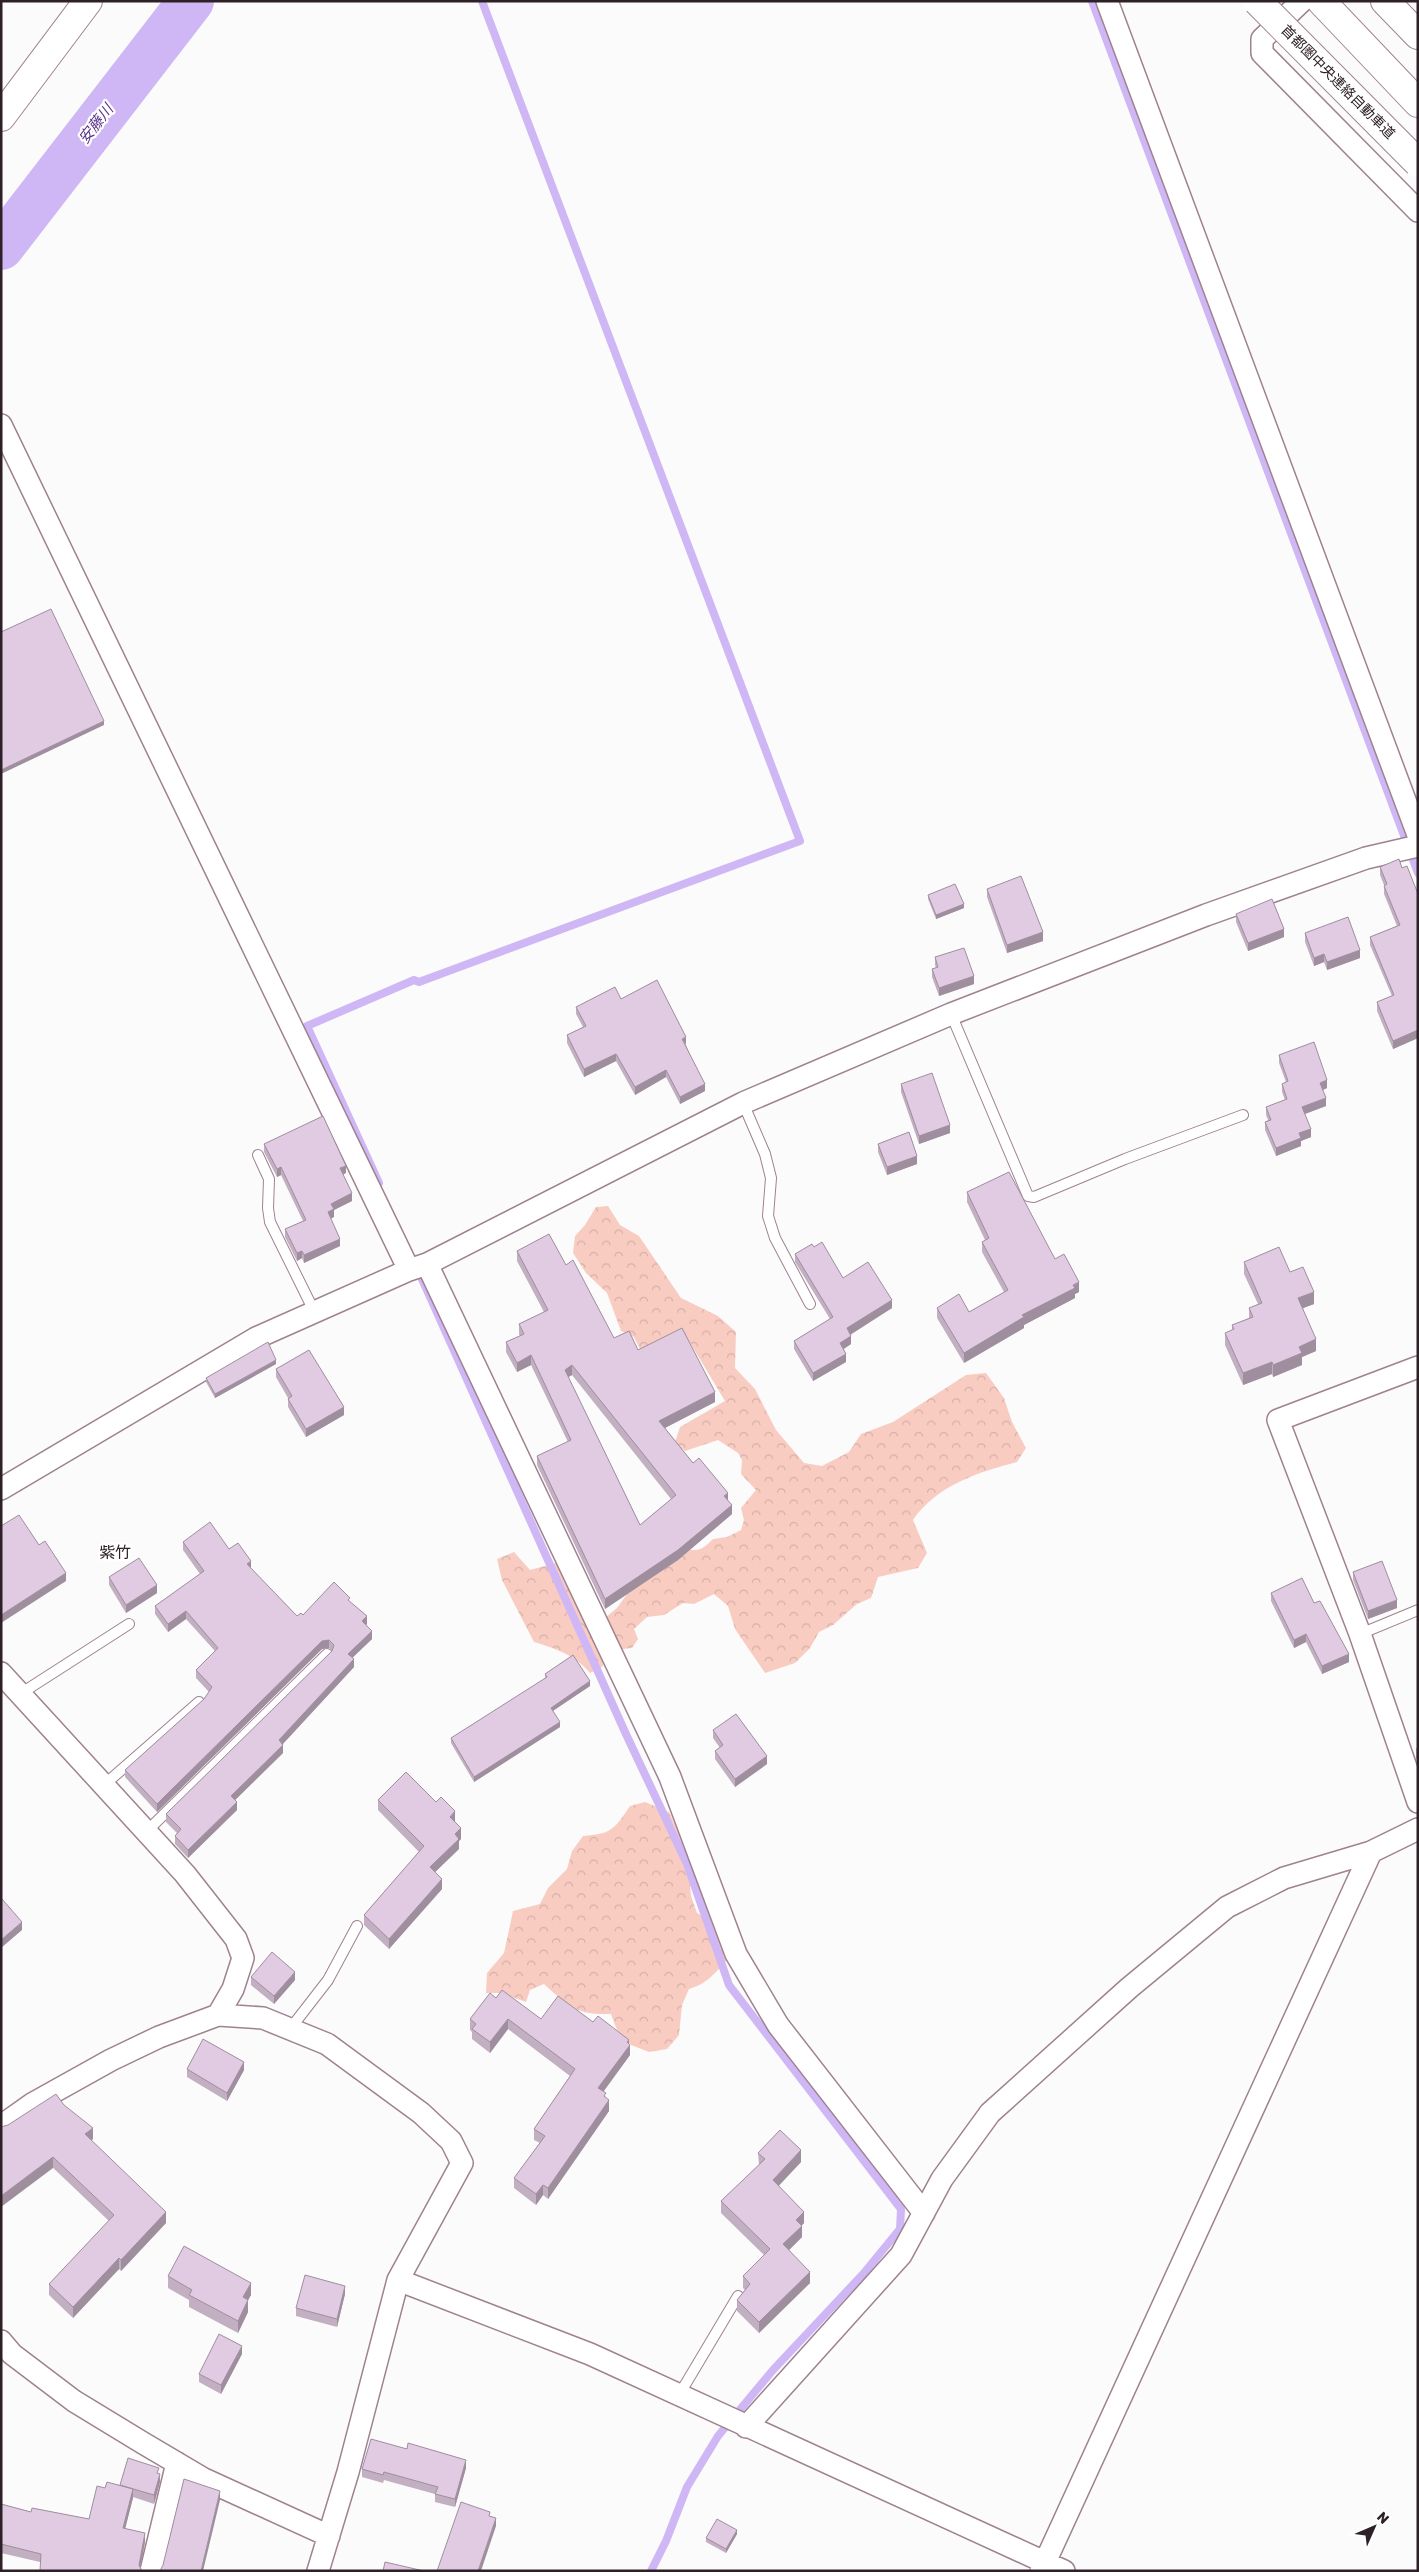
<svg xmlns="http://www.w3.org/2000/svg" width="1419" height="2572" font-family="Rubik,'Noto Sans JP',sans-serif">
<defs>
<pattern id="forest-crowns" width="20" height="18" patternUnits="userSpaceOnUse" patternTransform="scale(1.25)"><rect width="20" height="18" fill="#f9ccc2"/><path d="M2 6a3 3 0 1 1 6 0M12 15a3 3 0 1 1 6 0" fill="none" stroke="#d6afa7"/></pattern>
</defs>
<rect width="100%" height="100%" fill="#fbfbfb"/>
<!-- forest -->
<path fill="url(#forest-crowns)" d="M608 1206 620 1225 639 1236 681 1298 718 1316 736 1332 735 1368 755 1389 776 1430 804 1463 822 1466 849 1452 861 1434 893 1422 966 1375 986 1373 1004 1398 1012 1422 1026 1448 1017 1462C978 1472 936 1486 913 1520L927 1553 918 1568 878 1577 871 1598 857 1604 833 1625 819 1632 810 1648 795 1663 765 1673 735 1629 728 1606 714 1594 694 1604 683 1603 664 1615 647 1617 634 1629 638 1639 632 1648C617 1649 608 1654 602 1667L590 1673C575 1655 557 1649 534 1642L502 1580 497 1559 514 1552 530 1570 559 1562 593 1628 617 1608 635 1583 687 1549C700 1552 704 1548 713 1539L727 1537 741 1530 744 1520 741 1508 756 1490 741 1474 742 1460 738 1453 718 1440 685 1451 675 1442 680 1427 725 1401 683 1331 640 1349 634 1337 621 1331 607 1293 586 1273 573 1253 575 1236 585 1225 596 1207Z
M645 1802 669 1812 687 1850 691 1896 697 1913 713 1922 728 1959C715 1973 707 1984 689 1989L682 2005 679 2035 667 2049 649 2052 631 2045 617 2030 611 2014C576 2015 569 2007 544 1984L530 1990 526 2002 501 1993H486L487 1973 504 1953 513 1911 540 1904 548 1888 567 1869 572 1851 583 1836C611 1834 614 1830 630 1806Z"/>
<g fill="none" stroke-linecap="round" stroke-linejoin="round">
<!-- stream -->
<path stroke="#ceb7f4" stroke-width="8" d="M1092 1 1418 873
M379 1183 307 1026 414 980 419 982 800 841 482 1
M417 1268 625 1732 687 1864 729 1985 901 2209 900 2229 864 2273 773 2370 718 2436 687 2487 666 2541 651 2571"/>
<!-- river -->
<path stroke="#ceb7f4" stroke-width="46" d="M1 247 191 1"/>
<!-- lane casing -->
<g stroke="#9f8290" stroke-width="12">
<path id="lane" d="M951 1014 1028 1196 1034 1197 1125 1159 1243 1115
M743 1103 765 1154 771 1178 768 1216 775 1238 810 1304
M258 1155 269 1179 268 1208 270 1222 315 1313
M1360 1634 1418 1610
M20 1694 129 1624
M104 1785 199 1702
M145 1833 327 1654
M290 2029 328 1980 357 1926
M679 2395 738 2296"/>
</g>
<!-- street casing -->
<g stroke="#9f8290" stroke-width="24">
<path id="street" d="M1107 1 1418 835
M1302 1 1262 39V53L1418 211
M1 425 409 1270
M427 1264 670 1777 736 1954 778 2025 924 2213
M1418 1367 1278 1420 1360 1634 1418 1802
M1 1489 256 1338 409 1270 427 1264 743 1103 951 1014 1206 915 1366 858 1418 846
M1 1673 185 1874 236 1939 243 1958 233 1989 218 2015
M1 2126 32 2104 111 2060 159 2037 218 2015 263 2018 327 2044 421 2113 451 2141 462 2163 398 2280 348 2472 318 2571
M398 2280 590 2354 1064 2571
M1 2341 12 2354 74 2401 143 2443 204 2479 329 2536
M746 2427 901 2255 942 2179 990 2113 1129 1988 1227 1907 1284 1878 1371 1852 1418 1829
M151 2571 177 2463
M1041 2571 1371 1852"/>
</g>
<!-- secondary casing -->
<g stroke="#9f8290" stroke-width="30">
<path id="secondary" d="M1385 1 1418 35
M1 117 88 1"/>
</g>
<!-- highway casing -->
<g stroke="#9f8290" stroke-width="30">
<path id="highway" d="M1321 1 1418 103"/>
</g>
<!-- lane -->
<use href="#lane" stroke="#fff" stroke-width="10"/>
<!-- street -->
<use href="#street" stroke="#fff" stroke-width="21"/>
<!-- secondary -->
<use href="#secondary" stroke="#fff" stroke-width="28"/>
<!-- highway -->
<use href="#highway" stroke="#fff" stroke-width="28"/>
<!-- highway-bridge casing -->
<g stroke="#9f8290" stroke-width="30" stroke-linecap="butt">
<path id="highway-bridge" d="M1257 1 1418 163"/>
</g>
<!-- highway-bridge -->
<use href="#highway-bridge" stroke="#fff" stroke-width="28"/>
</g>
<!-- wall -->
<path fill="#c2afc2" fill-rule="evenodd" d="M1380 867 1402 868 1418 894V1038L1393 1049 1377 1011V1002L1392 996 1370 945V937L1397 926 1384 894V885L1380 875Z
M987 889 1043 941 1007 953 987 897Z
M928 895 964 908 936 919 928 899Z
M1236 914 1284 937 1248 951 1236 922Z
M1305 933 1360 958 1327 970 1324 962 1314 966 1305 942Z
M935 957 974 984 939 996 932 977V969L936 968 935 965Z
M621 999 686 1045 705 1091 680 1104 666 1077 635 1095 616 1061 584 1077 567 1043V1035L583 1027 576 1014V1007Z
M1279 1055 1327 1088 1323 1090 1326 1106 1305 1114 1311 1137 1301 1141V1146L1276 1156 1265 1130V1122L1268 1120 1266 1115V1107L1285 1100 1282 1092V1084L1286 1082 1279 1063Z
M901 1084 950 1133 919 1144 901 1092Z
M264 1144 346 1173 343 1174 352 1201 334 1210V1217L331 1218 340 1246 304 1263 302 1258 297 1261 285 1237V1229L303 1221 281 1175 277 1177 264 1152Z
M878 1144 917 1164 887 1175 878 1152Z
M967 1192 1055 1259 1079 1292 1075 1294V1298L1024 1325V1328L964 1363 937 1318V1308L969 1312 1004 1292 982 1252V1242L985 1240 967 1202Z
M814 1247 843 1278 892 1308 850 1334 851 1344 844 1349 846 1362 813 1381 794 1349V1341L830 1319 795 1262V1254Z
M517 1251 566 1265 614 1338 638 1350 715 1402 665 1428 693 1463 728 1500 732 1514 678 1560 605 1609 537 1465V1456L568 1442 531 1365 517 1372 506 1352V1342L520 1336 519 1334V1324L544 1312 517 1261ZM572 1375 671 1499 640 1525 568 1377Z
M1244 1262 1290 1272 1314 1304 1303 1308 1316 1351 1302 1357V1365L1273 1377 1272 1374 1243 1385 1225 1345V1333L1232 1330V1325L1249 1318V1308L1258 1304 1244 1274Z
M276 1364 215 1398 206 1382V1378Z
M276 1369 344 1415 306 1437 288 1407V1398L276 1377Z
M183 1542 229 1549 251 1569 297 1616 350 1602 367 1624 366 1625 372 1639 352 1658 354 1667 283 1744V1753L235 1800 237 1810 188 1858 175 1844V1836L177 1833 166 1822V1814L332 1651 329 1648 322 1649 157 1812 125 1777V1770L204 1699 209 1692 196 1678V1670L215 1651 186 1619 168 1632 155 1614V1606L200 1574 183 1550Z
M1353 1572 1397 1608 1368 1619 1353 1580Z
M109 1577 157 1593 126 1613 109 1585Z
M1271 1593 1314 1603 1349 1662 1322 1674 1306 1642 1294 1648 1271 1601Z
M545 1674 590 1686 553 1711 560 1727 474 1782 451 1743V1738L545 1679Z
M713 1730 767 1764 735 1787 715 1759V1751L720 1748 713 1738Z
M1416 1748H1418V1761L1416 1758Z
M378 1800 455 1821 461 1839 459 1841V1849L435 1872 442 1889 389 1949 364 1925V1915L419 1852 378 1810Z
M251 1977 295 1980 274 2004 251 1985Z
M496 1998 541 2019 593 2022 629 2043 630 2055 603 2092 606 2098 609 2111 548 2199 543 2195 536 2205 514 2188V2178L540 2143 534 2140V2129L570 2076 508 2029 490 2053 472 2039V2032L470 2030V2019Z
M187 2069 244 2070 227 2101 187 2077Z
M64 2105 93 2139 91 2140 166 2223 121 2271 119 2269 73 2318 49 2295V2284L109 2221 8 2125Z
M758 2153 801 2162 778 2186 804 2223 802 2225V2237L789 2250 810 2283 759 2333 737 2311V2300L745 2290 743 2288V2276L764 2255 721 2213V2201L759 2165Z
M168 2276 251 2295 248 2300V2312L238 2333 189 2307V2300L168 2288Z
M345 2294 337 2327 296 2316V2308Z
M242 2354 221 2394 199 2382V2374Z
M466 2468 455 2507 435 2502V2494L384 2480 383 2483 362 2477V2469Z
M159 2474 160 2482 154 2504 133 2497 125 2529 145 2542 140 2567 40 2562 1 2553V2504L31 2512 89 2519 105 2488 120 2486Z
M737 2534 726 2553 706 2542V2538Z"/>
<!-- shaded-wall -->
<path fill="#9e8e9e" d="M104 721V725L1 774V770Z
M964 904V908L936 919V915Z
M1284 929V937L1248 951V943Z
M1043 932V941L1007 953V945Z
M1360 950V958L1327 970V962Z
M1324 954V962L1314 966V958Z
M974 976V984L939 996V988Z
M1418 1030V1038L1393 1049V1041Z
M686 1037V1045L682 1039Z
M616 1054V1061L584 1077V1069Z
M666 1070V1077L635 1095V1087Z
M1327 1080V1088L1320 1091V1083Z
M705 1084V1091L680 1104V1097Z
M1326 1098V1106L1302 1115V1107Z
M950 1125V1133L919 1144V1136Z
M1311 1129V1137L1301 1141V1146L1276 1156V1148L1299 1133Z
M917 1156V1164L887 1175V1167Z
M346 1166V1173L340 1176V1168Z
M281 1167V1175L277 1177V1169Z
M352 1193V1201L334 1210V1217L328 1220V1212L331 1204Z
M340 1239V1246L304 1263V1255Z
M302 1251V1258L297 1261V1253Z
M1079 1282V1292L1075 1294V1298L1024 1325V1328L964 1363V1353L1022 1315Z
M1314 1292V1304L1298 1310V1298Z
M892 1300V1308L847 1337V1328Z
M851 1336V1344L840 1351V1343Z
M1316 1339V1351L1302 1357V1365L1273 1377V1365L1299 1347Z
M846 1354V1362L813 1381V1373Z
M531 1355V1365L517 1372V1363Z
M276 1360V1364L215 1398V1394Z
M1272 1362V1374L1243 1385V1373Z
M572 1365V1375L565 1379V1370Z
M715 1392V1402L659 1431V1421Z
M344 1407V1415L306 1437V1429Z
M728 1493V1503L724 1496Z
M732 1505V1514L678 1560 605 1609V1599Z
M251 1561V1569L247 1564Z
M66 1573V1581L1 1623V1615Z
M157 1585V1593L126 1613V1605Z
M1397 1600V1608L1368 1619V1611Z
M186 1611V1619L168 1632V1624Z
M367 1616V1624L362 1629V1621Z
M372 1631V1639L348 1662V1654Z
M1306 1634V1642L1294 1648V1640Z
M329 1640V1648L322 1649 157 1812V1804L322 1641Z
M1349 1654V1662L1322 1674V1666Z
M354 1659V1667L279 1748V1740Z
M590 1681V1686L551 1712V1708Z
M560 1722V1727L474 1782V1777Z
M283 1745V1753L231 1804V1796Z
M767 1756V1764L735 1787V1779Z
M237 1802V1810L188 1858V1850Z
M455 1811V1821L450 1827V1817Z
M461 1828V1839L459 1841V1849L430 1877V1867L455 1834Z
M442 1879V1889L389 1949V1939Z
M22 1922V1930L1 1948V1940Z
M295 1972V1980L274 2004V1996Z
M508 2019V2029L490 2053V2042Z
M629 2040V2047L630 2045V2055L598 2099V2088Z
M244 2062V2070L227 2101V2093Z
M609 2100V2111L548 2199V2188Z
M93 2128V2139L85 2145V2134Z
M801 2150V2162L773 2192V2180Z
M53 2157V2168L1 2207V2196Z
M543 2185V2195L536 2205V2194Z
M166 2212V2223L121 2271V2260Z
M804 2212V2223L796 2231V2220Z
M802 2226V2237L783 2256V2244Z
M119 2258V2269L73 2318V2307Z
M810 2272V2283L759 2333V2322Z
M251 2283V2295L243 2309V2297Z
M345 2286V2294L337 2327V2319Z
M248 2300V2312L238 2333V2321Z
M242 2346V2354L221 2394V2385Z
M466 2460V2468L455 2507V2499Z
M160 2474V2482L154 2504V2495Z
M133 2489V2498L123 2537V2528Z
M220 2491V2500L203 2571H201Z
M496 2518V2526L481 2571H478Z
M737 2530V2534L726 2553V2549Z
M145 2533V2542L140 2571 139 2565Z"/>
<!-- building -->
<path fill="#e1cbe2" stroke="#9e8e9e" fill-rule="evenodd" d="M51 609 104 721 1 770V632Z
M1399 859 1402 868 1407 866 1418 894V1030L1393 1041 1377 1002 1394 995 1370 937 1400 925 1384 886 1387 884 1380 867Z
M1021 876 1043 932 1007 945 987 889Z
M955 884 964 904 936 915 928 895Z
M1272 899 1284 929 1248 943 1236 914Z
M1348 917 1360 950 1327 962 1324 954 1314 958 1305 933Z
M964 948 974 976 939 988 932 969 938 967 935 957Z
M657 980 686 1037 682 1039 705 1084 680 1097 666 1070 635 1087 616 1054 584 1069 567 1035 586 1026 576 1007 615 987 621 999Z
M1314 1042 1327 1080 1320 1083 1326 1098 1302 1107 1311 1129 1299 1133 1301 1138 1276 1148 1265 1122 1271 1120 1266 1107 1287 1099 1282 1084 1288 1081 1279 1055Z
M932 1073 950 1125 919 1136 901 1084Z
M323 1116 346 1166 340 1168 352 1193 331 1204 334 1209 328 1212 340 1239 304 1255 302 1251 297 1253 285 1229 306 1220 281 1167 277 1169 264 1144Z
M909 1132 917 1156 887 1167 878 1144Z
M1009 1172 1055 1259 1064 1254 1079 1282 1073 1285 1075 1288 1022 1315 1024 1317 964 1353 937 1308 959 1294 969 1312 1008 1290 982 1242 989 1238 967 1192Z
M549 1234 566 1265 573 1260 614 1338 629 1331 638 1350 682 1328 715 1392 659 1421 693 1463 699 1458 728 1493 724 1496 732 1505 678 1550 605 1599 537 1456 571 1440 531 1355 517 1363 506 1342 524 1334 519 1324 548 1310 517 1251ZM572 1365 676 1495 640 1525 565 1370Z
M822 1242 843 1278 868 1262 892 1300 847 1328 851 1336 840 1343 846 1354 813 1373 794 1341 833 1317 795 1254 812 1244 814 1247Z
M1279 1247 1290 1272 1303 1267 1314 1292 1298 1298 1316 1339 1299 1347 1302 1353 1273 1365 1272 1362 1243 1373 1225 1333 1234 1329 1232 1325 1253 1317 1249 1308 1262 1303 1244 1262Z
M268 1342 276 1360 215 1394 206 1378Z
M309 1350 344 1407 306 1429 288 1399 292 1396 276 1369Z
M19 1515 39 1545 45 1541 66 1573 1 1615V1526Z
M210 1522 229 1549 238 1543 251 1561 247 1564 297 1616 301 1613 303 1615 334 1582 350 1598 348 1600 367 1616 362 1621 372 1631 348 1654 354 1659 279 1740 283 1745 231 1796 237 1802 188 1850 175 1836 181 1829 166 1814 332 1651 334 1645 329 1640 322 1641 157 1804 125 1770 204 1699 212 1687 196 1670 218 1648 186 1611 168 1624 155 1606 204 1571 183 1542Z
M139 1558 157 1585 126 1605 109 1577Z
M1382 1561 1397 1600 1368 1611 1353 1572Z
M1302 1578 1314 1603 1320 1601 1349 1654 1322 1666 1306 1634 1294 1640 1271 1593Z
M573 1655 590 1681 551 1708 560 1722 474 1777 451 1738 547 1677 545 1674Z
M736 1714 767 1756 735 1779 715 1751 723 1745 713 1730Z
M406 1772 436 1802 441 1797 455 1811 450 1817 461 1828 455 1834 459 1839 430 1867 442 1879 389 1939 364 1915 424 1846 378 1800Z
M2 1899 22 1922 1 1940V1900Z
M272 1952 295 1972 274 1996 251 1977Z
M502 1990 541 2019 558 1996 593 2022 598 2016 629 2040 627 2042 630 2045 598 2088 606 2093 604 2096 609 2100 548 2188 543 2185 536 2194 514 2178 545 2136 534 2129 575 2069 508 2019 490 2042 472 2029 476 2024 470 2019 490 1993 496 1998Z
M203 2039 244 2062 227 2093 187 2069Z
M56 2094 64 2105 93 2128 85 2134 166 2212 121 2260 119 2258 73 2307 49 2284 114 2215 53 2157 1 2196V2127L8 2125Z
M780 2130 801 2150 773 2180 804 2212 796 2220 802 2226 783 2244 810 2272 759 2322 737 2300 750 2284 743 2276 770 2249 721 2201 765 2159 758 2153Z
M184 2246 251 2283 243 2297 248 2300 238 2321 189 2295 192 2290 168 2276Z
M305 2275 345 2286 337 2319 296 2308Z
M219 2334 242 2346 221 2385 199 2374Z
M371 2439 407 2449 408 2443 466 2460 455 2499 435 2494 438 2487 384 2472 383 2475 362 2469Z
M128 2458 159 2468 157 2473 160 2474 154 2495 120 2485Z
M184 2479 220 2491 201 2571H160L163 2565Z
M107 2482 133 2489 123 2528 145 2533 139 2565 142 2571H40L41 2554 1 2544V2504L31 2512 32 2508 89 2519 97 2486 105 2488Z
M461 2502 490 2512 489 2516 496 2518 478 2571H437Z
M717 2519 737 2530 726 2549 706 2538Z
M385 2562 424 2571H383Z"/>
<g text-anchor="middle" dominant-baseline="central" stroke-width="4.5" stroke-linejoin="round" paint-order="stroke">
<!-- street labels -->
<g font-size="14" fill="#2d2127" stroke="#fff">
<text transform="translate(1338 82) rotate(45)">首都圏中央連絡自動車道</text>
</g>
<!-- water labels -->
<g font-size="15" font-style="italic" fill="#5a3389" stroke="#fff">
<text transform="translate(96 124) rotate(-52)">安藤川</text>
</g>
<!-- quarter labels -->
<g font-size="16" fill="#2d2127" stroke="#fff">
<text x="115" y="1552">紫竹</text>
</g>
</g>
<!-- border -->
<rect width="1419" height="2572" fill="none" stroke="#2d2127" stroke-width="5"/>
<!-- north arrow -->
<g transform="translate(1374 2527) rotate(45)" stroke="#ffffff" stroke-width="4" paint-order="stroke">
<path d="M0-4L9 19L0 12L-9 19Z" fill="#2d2127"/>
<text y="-8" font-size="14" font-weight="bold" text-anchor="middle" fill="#2d2127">N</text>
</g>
</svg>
